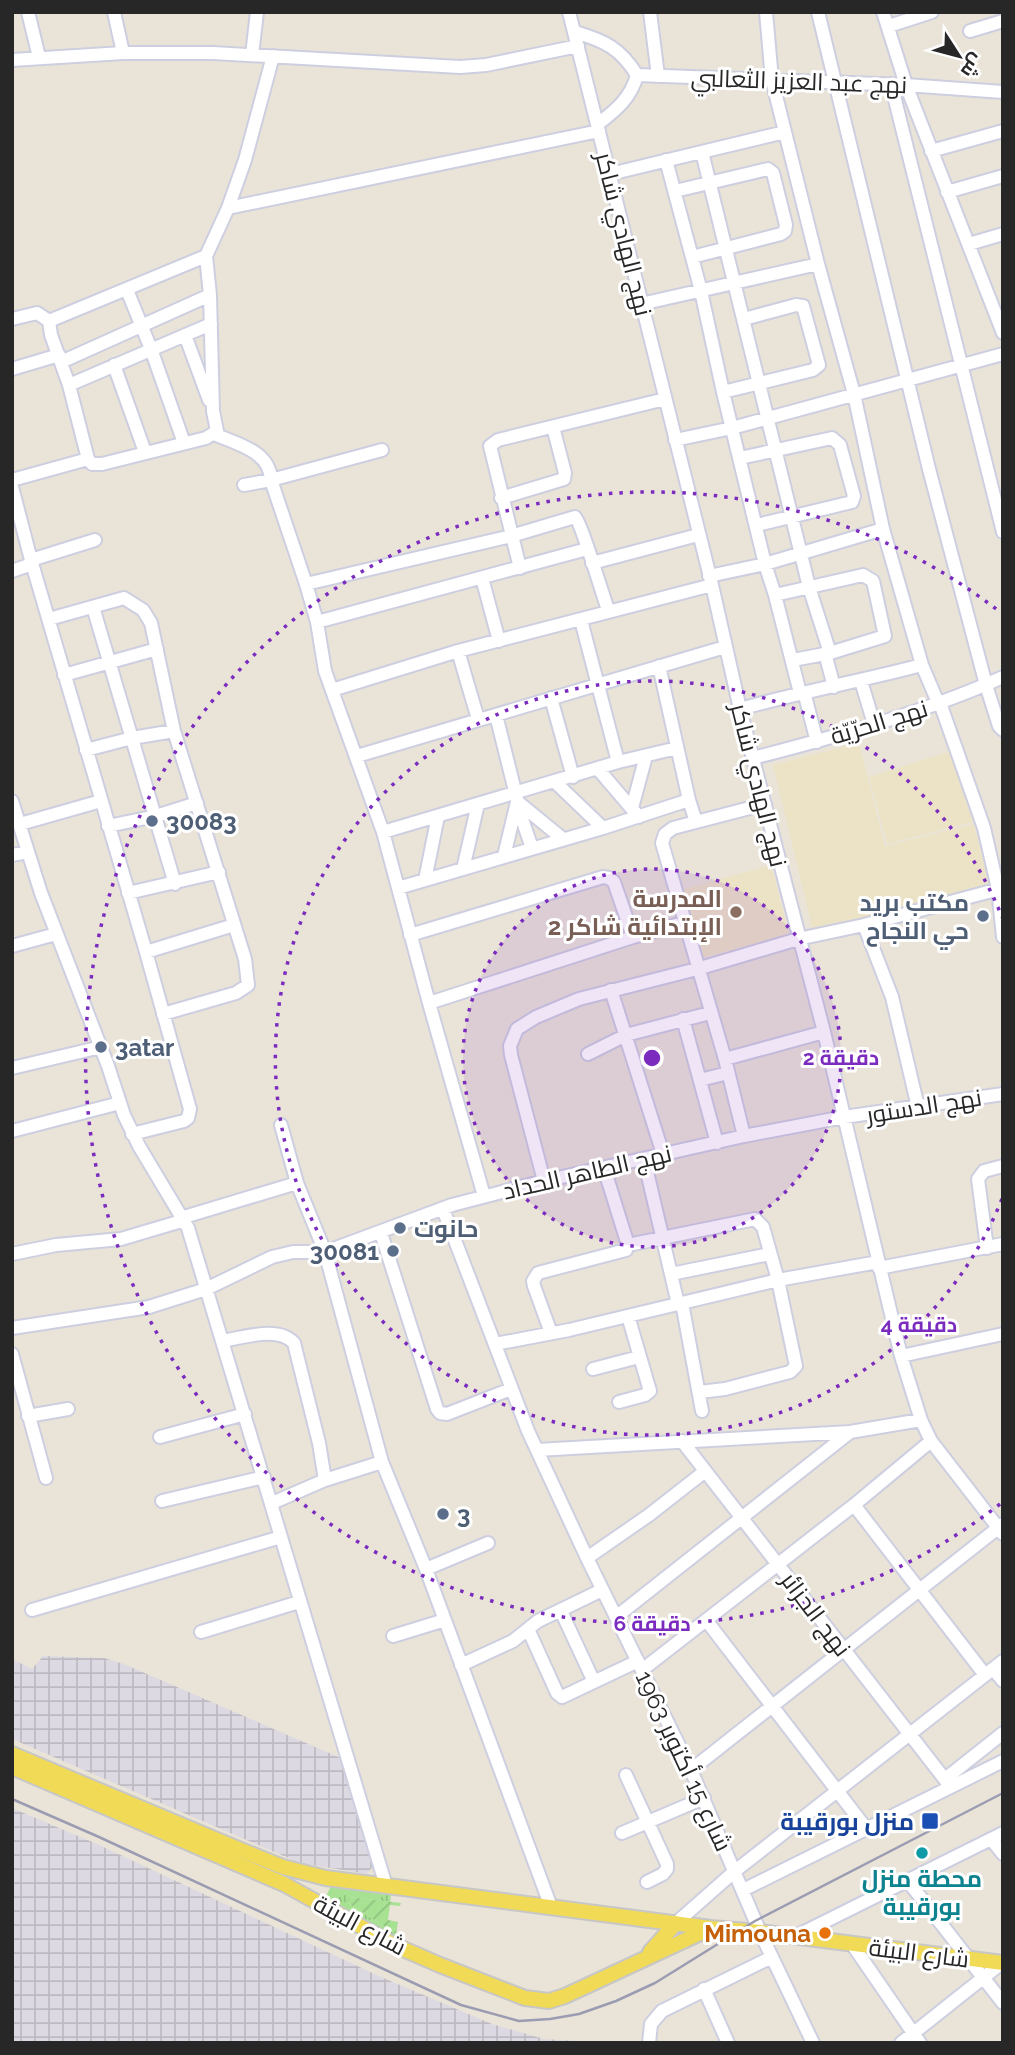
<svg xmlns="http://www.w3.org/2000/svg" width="1015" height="2055" font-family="Raleway,Cairo,sans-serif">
<defs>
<pattern id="industrial-grid" width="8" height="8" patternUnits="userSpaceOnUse" patternTransform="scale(1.75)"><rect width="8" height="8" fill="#dcd9e2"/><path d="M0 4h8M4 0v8" fill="none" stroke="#bdbac2"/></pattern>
<pattern id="grass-tufts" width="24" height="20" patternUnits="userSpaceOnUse" patternTransform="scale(1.75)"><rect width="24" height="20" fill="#a7e293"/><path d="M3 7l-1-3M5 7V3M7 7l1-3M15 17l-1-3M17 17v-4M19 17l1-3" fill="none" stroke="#90c27f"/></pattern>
<pattern id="garden-furrows" width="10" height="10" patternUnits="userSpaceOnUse" patternTransform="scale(1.75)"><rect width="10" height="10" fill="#a7e293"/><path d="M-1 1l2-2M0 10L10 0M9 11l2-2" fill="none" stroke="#90c27f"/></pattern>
</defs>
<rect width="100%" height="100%" fill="#eae4d8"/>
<!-- industrial -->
<path fill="url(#industrial-grid)" d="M43 1656 104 1658 124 1664 343 1759 373 1866 367 1874 300 1863 12 1739V1659L32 1669Z
M12 1808 97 1844 381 1977 492 2024 544 2039 595 2042 12 2043Z"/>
<!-- education -->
<path fill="#ece3c6" d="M859 743 885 846 974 824 989 885 813 931 773 765Z
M951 751 973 822 887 844 869 777Z
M771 865 789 935 701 958 684 889Z"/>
<!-- grass -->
<path fill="url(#grass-tufts)" d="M331 1886 391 1894 390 1902 350 1897 348 1903 396 1934 393 1938 324 1900Z"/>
<!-- garden -->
<path fill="url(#garden-furrows)" d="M349 1897 401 1903 400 1906 390 1905 388 1920 398 1922 396 1934 348 1903Z"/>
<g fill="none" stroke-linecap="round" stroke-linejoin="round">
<!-- minor casing -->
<g stroke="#cdcfe0" stroke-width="16">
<path id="minor" d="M28 12 39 57
M114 12 123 53
M569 12 712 585 740 709 824 1032 901 1356 921 1420 931 1441 1003 1534
M650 12 658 76
M766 12 772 80 818 264 854 394 883 529 922 665 936 698 940 703 984 828 998 889 1003 937
M818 12 929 469 986 685 999 726 1003 730
M883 12 906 85 1003 333
M889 26 932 12
M970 31 1003 21
M575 32C605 41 620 48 637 75 631 98 616 110 598 124
M252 55 257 12
M12 60 123 53H213L460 67 486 65 578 46
M637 75 906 85 1003 92
M891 84 1003 532
M931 151 1003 131
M702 152 809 587 830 653
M666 160 701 291 723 392 765 564 775 595 800 693
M610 174 785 132
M675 191 768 169 773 173 786 225 785 231 781 234 692 257
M947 192 1003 176
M228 208 599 131
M969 244 1003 234
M206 256 49 321 51 335 69 385 88 459 92 464H102L206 438 217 431 213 411 210 295 206 256 228 208 245 160 273 56
M127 290 151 349 184 443
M641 304 818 264
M12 319 37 313 49 321
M185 335 209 400
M61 362 210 295
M114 365 145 452
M12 369 59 355
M69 385 211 324
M723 392 813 370 819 365 803 306 796 305 744 319
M214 434C237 444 270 451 271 480L306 584 317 622 325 671 383 832 429 1003 484 1196
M675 440 732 428 1003 354
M740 458 832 438 840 445 854 496 852 502 757 525
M12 480 88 459
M244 485 271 480 382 450
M12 487 31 560 146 952 190 1109 188 1118 184 1121 132 1134
M501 498 564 479 565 473 553 427
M31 560 95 540
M592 563 698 535
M520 568 490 446 498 440 665 399
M12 571 32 564
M709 576 765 564 883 529
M482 578 499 641
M306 584 511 536 575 517C581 522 603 596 608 610
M775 595 863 575 873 581 885 636 830 653 793 660
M93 607 175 884
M49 619 124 598 143 610 151 623 174 731 245 959 248 985 236 993 163 1014
M581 620 618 762
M317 622 587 549
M458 651 478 719
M825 653 834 687
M659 666 689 800 696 822
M64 675 157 649
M861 681 874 724
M332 690 458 651 712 585
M804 692 817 742
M551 698 573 777
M740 709C800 692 861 681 922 665
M496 715 522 819 532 848
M86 750 132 738 174 731
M357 756 725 647
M753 758C838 736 923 713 1003 677
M598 769 639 817
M555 782 603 828
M12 801 41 893 108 1066 124 1115 139 1146 188 1228 386 1886
M519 803 563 839
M632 808 646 756
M20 824 101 801
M108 826 156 816 197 803
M383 832 618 762 677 748
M12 855 28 852
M504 856 517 802
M463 869 478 804
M425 880 438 816
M398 888 603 828 689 800
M128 893 219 872
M864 925 892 997 918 1107
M410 935 603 877 609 878 614 882 633 937
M12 946 56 934
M146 952 234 925
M611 990 663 1154
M429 1003 633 937 683 923
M683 1019 717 1143
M588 1054 626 1035 710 1013
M725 1059 824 1032
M12 1068 101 1047
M700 1080 728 1073
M281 1125 297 1183 325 1252 382 1462 426 1569 551 1907
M12 1131 120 1103
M744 1136 725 1059 662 843 665 834 673 828 765 804
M644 1159 678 1304
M604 1168 628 1245
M544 1181 511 1055 510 1046 517 1029 536 1017 579 999 697 969 798 939 864 925 1003 888
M443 1209 528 1431 587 1558 691 1770 760 1932 813 2043
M184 1217 297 1183
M381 1233 437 1409 440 1413 447 1414 511 1389
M987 1248 978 1179 984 1171 1003 1166
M12 1254 56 1245 121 1239 185 1220
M879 1268 1003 1244
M671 1274 770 1254
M682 1303 702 1411
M12 1328 149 1307 206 1289 272 1257 293 1252H325L452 1205 544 1181 744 1136 844 1117 1003 1094
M551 1333 534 1286 533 1281 538 1273 626 1250 628 1245 755 1219 763 1227 778 1280 796 1366 790 1372 725 1389 700 1392
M222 1341C243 1338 278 1325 294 1343L319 1443 325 1480
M495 1344 569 1330 778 1280 878 1262
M12 1354 46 1478
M901 1356 1003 1334
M593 1369 639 1357
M619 1402 645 1395 650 1391 628 1316
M28 1416 68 1409
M160 1437 245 1414
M682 1441 950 1786
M537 1450 850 1432 921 1420
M162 1501 264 1477
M272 1503 325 1480 382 1462
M854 1505 985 1675
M587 1558 649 1515 704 1472
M426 1569 488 1543
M32 1610 281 1537
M561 1611 594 1682
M616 1617 849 1433
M706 1620 865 1827
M528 1629 557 1693 562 1697 638 1661
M201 1632 299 1602
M393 1636 445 1620
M461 1665 513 1641 538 1621 602 1590
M993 1669 1003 1681
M642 1670 854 1505 931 1441
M691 1770 1003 1524
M626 1775 667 1864V1869L663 1874 647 1882
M945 1779 1003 1733
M622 1833 704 1798
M991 1839 1003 1854
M907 1880 1003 2003
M743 1890 1003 1761
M676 1923 735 1871 1003 1661
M794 1937 1003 1833
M852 1944 920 2043
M704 1989 728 2043
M649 2043 651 2024 662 2011 772 1957
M901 2043 1003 1962"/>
</g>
<!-- major casing -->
<g stroke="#c7c7c7" stroke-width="18">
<path id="major" d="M12 1754 236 1848 283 1867 326 1878 711 1928 760 1932 1003 1963
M12 1767 284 1884 394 1945 440 1965 525 1998 549 2001 565 1996 711 1928
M650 1952 676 1923"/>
</g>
<!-- minor -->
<use href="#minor" stroke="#fff" stroke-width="12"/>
<!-- major -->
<use href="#major" stroke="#f0da56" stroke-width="14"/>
<!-- rail -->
<path stroke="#9b9cb2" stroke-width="2.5" d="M12 1799 99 1837 461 2005 519 2021 550 2019 579 2014 616 2001 655 1983 755 1921 1003 1793"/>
</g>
<!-- distance rings -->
<circle cx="652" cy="1058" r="189" fill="#7b2cbf" fill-opacity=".12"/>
<g fill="none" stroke="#7b2cbf" stroke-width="3.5" stroke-dasharray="3.5 7">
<circle cx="652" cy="1058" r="189"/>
<path d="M1002 1199A377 377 0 1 1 1002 917"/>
<path d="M1000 1504A566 566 0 1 1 1000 612"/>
</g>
<!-- markers -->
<g fill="#5c6f8a" stroke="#fff" stroke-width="2.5">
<circle cx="152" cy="821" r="7"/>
<circle cx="983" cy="916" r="7"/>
<circle cx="101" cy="1047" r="7"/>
<circle cx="400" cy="1228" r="7"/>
<circle cx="393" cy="1251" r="7"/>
<circle cx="443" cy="1514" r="7"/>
</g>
<circle fill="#8d6e63" stroke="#fff" stroke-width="2.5" cx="736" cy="912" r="7"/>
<rect fill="#1a4fb4" stroke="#fff" stroke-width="2.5" x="921" y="1812" width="18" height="18" rx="3.5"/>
<circle fill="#0f9aa8" stroke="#fff" stroke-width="2.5" cx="922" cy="1853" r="7"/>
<circle fill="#e8710a" stroke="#fff" stroke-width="2.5" cx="825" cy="1933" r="7"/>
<g text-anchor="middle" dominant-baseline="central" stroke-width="6" stroke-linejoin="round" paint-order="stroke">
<!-- street labels -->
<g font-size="24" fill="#272727" stroke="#fff">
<text transform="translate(799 81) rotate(2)">نهج عبد العزيز الثعالبي</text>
<text transform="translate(624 234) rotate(76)">نهج الهادي شاكر</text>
<text transform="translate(879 722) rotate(-17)">نهج الحرّيّة</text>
<text transform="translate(759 785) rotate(76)">نهج الهادي شاكر</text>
<text transform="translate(924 1106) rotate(-9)">نهج الدستور</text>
<text transform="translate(587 1172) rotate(-13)">نهج الطاهر الحداد</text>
<text transform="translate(816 1614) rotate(53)">نهج الجزائر</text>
<text transform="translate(684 1761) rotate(65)">شارع 15 أكتوبر 1963</text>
<text transform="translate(360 1925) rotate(28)">شارع البيئة</text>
<text transform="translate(919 1953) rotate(7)">شارع البيئة</text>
</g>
<!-- service labels -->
<g font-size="24" font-weight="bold" fill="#4e5e75" stroke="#fff" text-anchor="start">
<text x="166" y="821">30083</text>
<text x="969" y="902" text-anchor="end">مكتب بريد<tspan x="969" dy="28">حي النجاح</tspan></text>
<text x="115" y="1047">3atar</text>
<text x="414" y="1228">حانوت</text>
<text x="379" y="1251" text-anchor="end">30081</text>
<text x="457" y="1514">3</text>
</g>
<!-- education labels -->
<g font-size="24" font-weight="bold" fill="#785e54" stroke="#fff" text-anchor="end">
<text x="722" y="898">المدرسة<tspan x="722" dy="28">الإبتدائية شاكر 2</tspan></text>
</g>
<!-- transit labels -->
<g font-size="24" font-weight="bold" fill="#164399" stroke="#fff" text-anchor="end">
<text x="914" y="1821">منزل بورقيبة</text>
</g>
<!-- culture labels -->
<g font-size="24" font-weight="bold" fill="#0d838f" stroke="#fff">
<text x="922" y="1878">محطة منزل<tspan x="922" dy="28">بورقيبة</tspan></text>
</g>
<!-- food labels -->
<g font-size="24" font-weight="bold" fill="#c56008" stroke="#fff" text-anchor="end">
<text x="811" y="1933">Mimouna</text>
</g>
</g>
<circle cx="652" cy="1058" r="10" fill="#7b2cbf" stroke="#fff" stroke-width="3.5"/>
<g font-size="21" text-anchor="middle" font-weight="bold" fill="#7b2cbf" stroke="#fff" stroke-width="6" stroke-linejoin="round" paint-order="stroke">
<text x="841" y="1065">2 دقيقة</text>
<text x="919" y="1332">4 دقيقة</text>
<text x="652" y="1631">6 دقيقة</text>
</g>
<!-- border -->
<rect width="1015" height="2055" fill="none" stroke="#272727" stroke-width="28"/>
<!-- north arrow -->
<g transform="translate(959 56) rotate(126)" stroke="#ffffff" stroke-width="5" paint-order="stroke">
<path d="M0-5L12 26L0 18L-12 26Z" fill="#272727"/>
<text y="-10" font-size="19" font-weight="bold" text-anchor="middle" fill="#272727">ش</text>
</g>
</svg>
